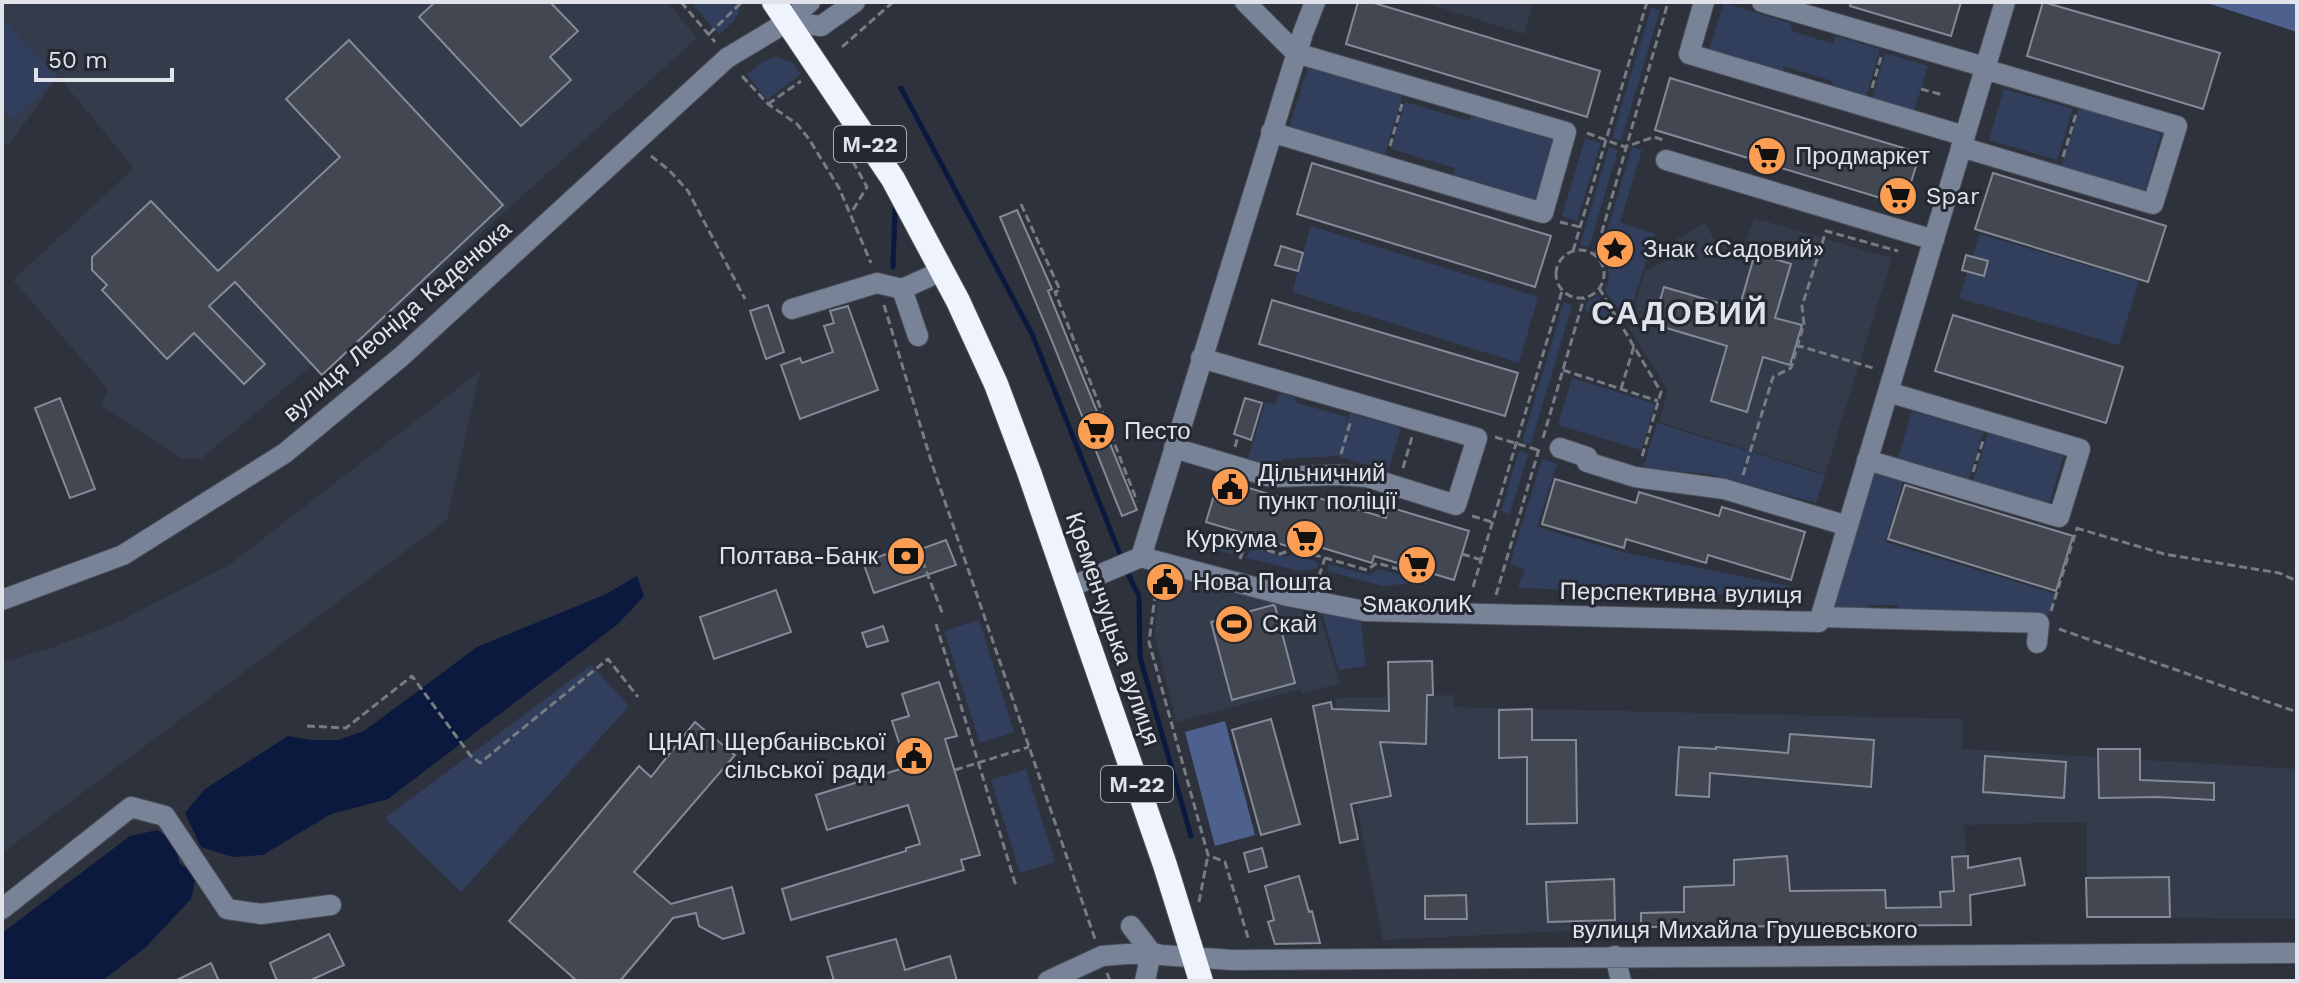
<svg xmlns="http://www.w3.org/2000/svg" width="2299" height="983" font-family="'Work Sans',sans-serif">
<rect width="100%" height="100%" fill="#2e323c"/>
<!-- built -->
<path fill="#343b4b" d="M2 2H667L697 38 322 377 311 366 201 459 181 458 101 406 108 389 13 280 134 168 58 76 9 145 2 143Z
M1422 2H1533L1524 34Z
M1754 218 1892 258 1825 474 1659 422 1668 391 1628 326 1645 271 1684 252 1677 239 1705 223 1715 241 1743 249Z
M480 371 447 520 2 853V662L51 648 114 624 229 565Z
M1163 572 1301 608 1304 615H1319L1340 683 1302 694 1300 689 1177 722 1155 638 1157 596Z
M1454 695V707L1963 719 1962 749 2297 769V919L2087 917V822L1964 825 1971 925 1629 928 1383 940 1335 698Z"/>
<!-- green -->
<path fill="#313f5d" d="M691 2H739C743 17 729 25 719 35Z
M1724 3 1790 23 1792 31 1833 44 1836 36 1880 49 1866 97 1834 87 1832 81 1783 66 1784 73 1709 50Z
M1651 8 1660 10 1621 141 1612 138Z
M2 18 58 76 13 120 2 109Z
M1885 53 1928 66 1914 111 1872 98Z
M776 57 793 63 801 74 767 100 747 74 762 62Z
M1308 67 1403 94 1384 157 1291 128 1290 125Z
M2004 89 2073 109 2057 160 1989 140Z
M1405 102 1469 121 1471 114 1555 139 1538 199 1536 201 1453 177 1455 168 1391 149Z
M2079 107 2161 134 2146 188 2140 191 2061 168Z
M1585 138 1601 143 1577 221 1562 216Z
M1609 147 1618 150 1589 247 1580 245Z
M1632 147 1642 150 1620 222 1655 234 1627 321 1605 291C1610 278 1611 265 1600 255Z
M1311 226 1538 297 1519 363 1292 292Z
M1980 234 2139 281 2119 345 1959 298Z
M1598 296 1614 320 1585 311 1587 302Z
M1564 302 1572 305 1531 444 1522 442Z
M1572 378 1655 404 1641 450 1558 425Z
M1279 393 1294 397 1297 403 1347 417 1345 427 1350 413 1401 428 1388 471 1337 456 1283 459 1277 468 1248 459 1265 402 1275 405Z
M1912 411 1983 432 1969 479 1898 458Z
M1657 423 1825 475 1816 503 1709 474 1643 468Z
M1988 432 2063 456 2050 502 2048 504 1973 482Z
M1519 451 1528 454 1510 514 1501 511Z
M1542 459 1557 464 1537 527 1622 552 1789 586 1786 596 1518 588 1525 569 1510 564Z
M1872 472 1905 476 1885 542 2056 594 2049 615 1899 611 1898 605H1869L1868 610 1837 608 1833 602Z
M1212 537 1243 545 1239 556 1198 545Z
M1250 548 1286 557 1293 554 1317 562 1318 568 1299 571 1247 558Z
M1328 564 1369 575 1380 569 1413 578 1412 583 1383 586 1327 571Z
M1322 613 1360 617 1366 666 1339 670Z
M979 620 1014 732 980 743 944 631Z
M591 665 629 706 461 892 385 818Z
M1026 769 1055 862 1020 873 991 780Z"/>
<!-- forest -->
<path fill="#4e618e" d="M2204 2H2297V32Z
M1225 721 1255 835 1215 846 1185 732Z"/>
<!-- water -->
<path fill="#0b193f" d="M637 576 644 596 618 624 388 799 331 814 263 855 233 857 201 847 185 813 205 789 288 736 311 740H338L364 731 477 647 604 595Z
M157 830 177 842 179 863 196 876 191 899 146 947 102 981H2V933L130 836Z"/>
<g fill="none" stroke-linecap="round" stroke-linejoin="round">
<!-- stream -->
<path stroke="#0b193f" stroke-width="5" d="M901 88 1032 334 1120 554
M893 267 895 209
M1126 570 1139 596 1140 657 1191 836"/>
</g>
<!-- building -->
<path fill="#424752" stroke="#848a96" stroke-width="2" d="M435 2H550L578 31 550 57 571 80 521 126 419 17Z
M1358 2H1371L1600 71 1587 117 1346 44Z
M1851 2H1961L1951 36 1850 6Z
M2043 2 2220 53 2203 109 2027 56Z
M349 40 503 205 322 375 235 282 209 306 265 364 244 384 194 333 167 359 102 290 107 285 92 270V257L151 201 218 271 340 157 286 99Z
M1670 78 1920 153 1904 205 1655 130Z
M1312 163 1551 236 1535 287 1297 214Z
M1993 173 2166 226 2148 282 1975 229Z
M1017 210 1052 289 1048 291 1137 510 1122 516 1052 341 1000 217Z
M1281 246 1303 253 1298 271 1275 265Z
M1755 253 1791 264 1775 318 1802 325 1790 365 1763 357 1747 412 1711 401 1727 346 1653 324 1664 287 1739 309Z
M1966 255 1988 261 1984 276 1962 270Z
M1272 300 1518 373 1505 416 1259 344Z
M768 305 784 352 766 359 750 311Z
M848 306 878 390 800 419 781 365 800 358 802 363 833 352 824 326 834 323 830 311Z
M1953 315 2123 367 2106 423 1935 371Z
M60 398 95 489 70 498 35 408Z
M1245 398 1262 403 1251 440 1234 434Z
M1219 479 1302 504 1305 494 1386 518 1389 507 1469 531 1454 580 1374 556 1372 563 1290 538 1287 546 1206 522Z
M1555 479 1636 503 1639 492 1719 516 1722 507 1805 532 1791 580 1708 555 1706 563 1626 539 1624 548 1542 524Z
M1905 485 2073 536 2056 591 1888 539Z
M946 540 956 565 874 593 863 562 911 546 913 552Z
M776 590 791 632 714 659 700 617Z
M1273 605 1275 606 1295 683 1232 700 1211 622Z
M883 626 888 641 867 647 862 633Z
M1432 661 1433 695H1427L1426 744 1380 742 1391 796 1351 804 1358 839 1340 843 1313 706 1331 702 1332 709 1389 711 1388 662Z
M939 682 957 736 945 739 980 855 961 860 964 870 791 920 782 889 906 851V848L920 844 908 805 827 830 816 795 907 767 892 721 909 716 902 694Z
M1532 709V740H1576L1577 823 1527 824V757L1499 758V710Z
M1271 719 1300 824 1261 835 1232 730Z
M695 722 735 755 634 872 671 904 732 887 744 933 723 939 699 926 696 913 673 918 620 981H577L509 921 639 766 651 777Z
M1790 734 1874 740 1871 787 1710 773 1709 797 1676 795 1679 747 1716 749V747L1788 753Z
M2098 749H2140V780L2214 783V800L2157 797 2099 798Z
M1985 756 2066 762 2064 798 1983 792Z
M1262 848 1267 867 1249 872 1244 853Z
M1787 856 1790 891 1885 890 1886 908 1941 907 1940 892 1954 891 1952 857 1968 856V868L2020 858 2025 885 1970 895 1971 925 1641 927V913L1684 912V887L1734 885V860Z
M1299 876 1309 912 1312 911 1320 943 1275 944 1268 922 1274 920 1265 886Z
M2169 877 2170 917H2087L2086 878Z
M1614 879 1615 920 1548 922 1546 882Z
M1466 895 1467 919H1425V896Z
M329 934 344 965 309 981H277L270 963Z
M896 939 905 970 950 956 957 981H834L827 957Z
M211 963 219 981H175Z"/>
<g fill="none" stroke-linecap="round" stroke-linejoin="round">
<!-- minor casing -->
<g stroke="#4a4e58" stroke-width="22">
<path id="minor" d="M1245 2 1296 53 1566 132 1543 213 1271 132
M1704 2 1689 54 1965 136
M1762 2 1985 67
M787 22 821 26 855 2
M1961 147 2153 204 2177 126 1984 69
M1666 160 1934 240
M902 289 918 336
M792 309 877 283 902 289 942 271
M1174 448 1271 477 1338 475 1367 477 1456 505 1477 438 1201 358
M1560 448 1587 457V462L1635 477 1724 489 1848 526
M1867 460 2059 517 2080 449 1888 392
M1141 557 1303 33 1315 2
M1068 588 1141 557 1288 596 1365 611 1819 622 2005 2
M2 600 123 555 285 453 402 356 727 58 787 22 810 2
M1821 617 2039 623 2037 643
M2 909 131 807 165 816 227 909 261 914 331 905
M1131 926 1151 952 1161 955 1232 960 2297 953
M1615 956 1621 981
M1048 981 1102 956 1151 952 1145 981"/>
</g>
<!-- highway casing -->
<g stroke="#4a4e58" stroke-width="26">
<path id="highway" d="M774 2 893 179 958 301 996 384 1029 472 1165 865 1201 981"/>
</g>
<!-- path -->
<path stroke="#777b83" stroke-width="3" stroke-dasharray="8 4" stroke-linecap="butt" d="M681 2 715 42
M709 34 742 2
M842 47 893 2
M742 76 768 104 797 124 809 139 839 188 871 263
M1872 88 1881 57
M1921 89 1943 95
M768 104 801 81
M1587 133 1625 147 1654 137 1663 140
M1390 146 1402 104
M847 151 867 187 851 213
M651 156 669 170 688 191 745 299
M2063 157 2076 114
M1021 204 1060 290 1055 292 1137 501
M1560 222 1580 227
M1556 274a24 24 0 1 1 48 0a24 24 0 1 1-48 0Z
M1573 251 1647 2
M1595 256 1668 2
M1599 288 1661 392 1641 460
M884 305 932 464 1095 939
M1796 345 1873 368
M1563 370 1658 401
M1621 389 1634 346
M1495 437 1538 450
M1543 438 1584 298
M1235 447 1238 436
M1341 454 1351 420
M1403 468 1412 437
M1973 472 1983 441
M1743 475 1773 377 1791 368 1804 324 1802 306 1826 231 1898 251
M1472 516 1492 522
M2076 528 2164 554 2279 573 2297 581
M1188 545 1210 534 1280 554 1294 549 1367 570 1377 563 1412 573 1426 583
M918 549 943 615
M1462 554 1482 560
M1240 559 1245 544
M1319 576 1325 558
M1157 581 1149 642 1208 855 1225 862 1249 941
M1473 587 1562 291
M1496 595 1539 449
M2051 611 2077 528
M936 624 1016 886
M2059 629 2297 712
M307 726 346 728 412 676 470 755 480 763 608 659 638 697
M955 770 1029 747
M1199 902 1208 855
M1107 973 1110 981"/>
<!-- minor -->
<use href="#minor" stroke="#798398" stroke-width="20"/>
<!-- highway -->
<use href="#highway" stroke="#eef3fe" stroke-width="24"/>
</g>
<!-- icons -->
<defs>
<g id="supermarket-disc" transform="scale(2)"><circle r="9.5" fill="#fc9d54" stroke="#242832"/><path d="M-6-5.5h2.5l.6 2H6L4.5 2H-2.5L-4.4-4H-6ZM-1.5 3.2a1.3 1.3 0 1 0 .1 0ZM3 3.2a1.3 1.3 0 1 0 .1 0Z" fill="#111"/></g>
<g id="sight-disc" transform="scale(2)"><circle r="9.5" fill="#fc9d54" stroke="#242832"/><path d="M0-6L1.8-2.2L6-1.7L2.9 1.2L3.7 5.4L0 3.3L-3.7 5.4L-2.9 1.2L-6-1.7L-1.8-2.2Z" fill="#111"/></g>
<g id="civic-disc" transform="scale(2)"><circle r="9.5" fill="#fc9d54" stroke="#242832"/><path d="M-.6-6.5H3V-4.5H.6V-3L4-1V1h2V6H-6V1h2V-1L-.6-3ZM-1.2 2.5V6h2.4V2.5Z" fill="#111"/></g>
<g id="bank-disc" transform="scale(2)"><circle r="9.5" fill="#fc9d54" stroke="#242832"/><path d="M-6-4H6V4H-6ZM0-2.3a2.3 2.3 0 1 0 0 4.6a2.3 2.3 0 1 0 0-4.6Z" fill="#111"/></g>
<g id="stadium-disc" transform="scale(2)"><circle r="9.5" fill="#fc9d54" stroke="#242832"/><path d="M0-5a6.5 5 0 1 0 0 10a6.5 5 0 1 0 0-10ZM-3.5-1.8h7v3.6h-7Z" fill="#111"/></g>
</defs>
<g fill-rule="evenodd">
<use href="#supermarket-disc" x="1767" y="156"/>
<use href="#supermarket-disc" x="1898" y="196"/>
<use href="#sight-disc" x="1615" y="249"/>
<use href="#supermarket-disc" x="1096" y="431"/>
<use href="#civic-disc" x="1230" y="487"/>
<use href="#supermarket-disc" x="1305" y="539"/>
<use href="#bank-disc" x="906" y="556"/>
<use href="#supermarket-disc" x="1417" y="565"/>
<use href="#civic-disc" x="1165" y="582"/>
<use href="#stadium-disc" x="1234" y="624"/>
<use href="#civic-disc" x="914" y="756"/>
</g>
<g text-anchor="middle" dominant-baseline="central" stroke-width="6" stroke-linejoin="round" paint-order="stroke">
<!-- shield labels -->
<g fill="#242832" stroke="#a8abb2" stroke-width="2">
<rect x="834" y="126" width="72" height="36" rx="6"/>
<rect x="1101" y="766" width="72" height="36" rx="6"/>
</g>
<g font-size="22" font-weight="bold" fill="#e0e3e9">
<text x="870" y="144">М-22</text>
<text x="1137" y="784">М-22</text>
</g>
<!-- poi labels -->
<g font-size="24" fill="#e0e3e9" stroke="#242832" text-anchor="start">
<text x="1795" y="156">Продмаркет</text>
<text x="1926" y="196">Spar</text>
<text x="1643" y="249">Знак «Садовий»</text>
<text x="1124" y="431">Песто</text>
<text x="1258" y="473">Дільничний<tspan x="1258" dy="28">пункт поліції</tspan></text>
<text x="1277" y="539" text-anchor="end">Куркума</text>
<text x="878" y="556" text-anchor="end">Полтава-Банк</text>
<text x="1193" y="582">Нова Пошта</text>
<text x="1417" y="604" text-anchor="middle">SмаколиК</text>
<text x="1262" y="624">Скай</text>
<text x="886" y="742" text-anchor="end">ЦНАП Щербанівської<tspan x="886" dy="28">сільської ради</tspan></text>
</g>
<!-- street labels -->
<g font-size="24" fill="#e0e3e9" stroke="#242832">
<text transform="translate(397 321) rotate(-41)">вулиця Леоніда Каденюка</text>
<text transform="translate(1681 593) rotate(1)">Перспективна вулиця</text>
<text transform="translate(1113 629) rotate(71)">Кременчуцька вулиця</text>
<text x="1745" y="930">вулиця Михайла Грушевського</text>
</g>
<!-- district labels -->
<g font-size="32" font-weight="bold" letter-spacing="2" fill="#e0e3e9" stroke="#242832">
<text x="1680" y="313">САДОВИЙ</text>
</g>
</g>
<!-- border -->
<rect width="2299" height="983" fill="none" stroke="#e0e3e9" stroke-width="8"/>
<!-- scale -->
<path d="M36 68v12h136v-12" fill="none" stroke="#e0e3e9" stroke-width="4"/>
<text x="48" y="68" font-size="24" fill="#e0e3e9" stroke="#242832" stroke-width="6" paint-order="stroke">50 m</text>
</svg>
